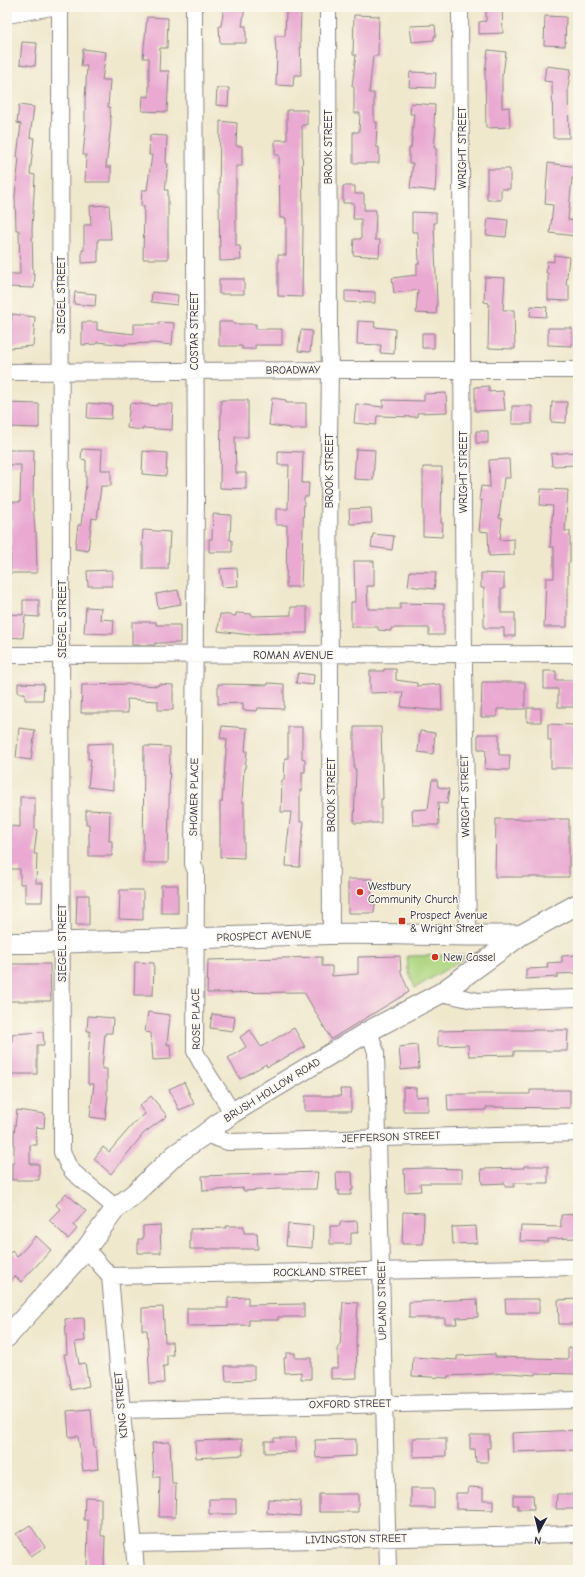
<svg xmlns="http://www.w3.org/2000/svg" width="585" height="1577" font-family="'Comic Neue',sans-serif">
<rect width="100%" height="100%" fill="#fbf7ec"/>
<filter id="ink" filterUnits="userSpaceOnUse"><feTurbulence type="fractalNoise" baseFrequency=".025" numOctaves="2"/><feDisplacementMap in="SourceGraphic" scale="8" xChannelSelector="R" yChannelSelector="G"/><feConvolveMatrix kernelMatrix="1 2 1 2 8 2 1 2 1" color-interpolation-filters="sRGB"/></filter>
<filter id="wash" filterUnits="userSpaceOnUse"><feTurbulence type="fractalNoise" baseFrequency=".012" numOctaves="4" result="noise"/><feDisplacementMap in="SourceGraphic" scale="16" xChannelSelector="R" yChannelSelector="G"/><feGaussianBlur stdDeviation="0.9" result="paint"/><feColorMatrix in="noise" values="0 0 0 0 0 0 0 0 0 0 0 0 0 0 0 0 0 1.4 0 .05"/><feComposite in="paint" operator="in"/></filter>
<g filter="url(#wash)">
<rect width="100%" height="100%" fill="#f0e8cd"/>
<!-- green -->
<path fill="#add580" stroke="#687c5e" d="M463 955V959L415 988 408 970 407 956Z"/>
<g id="blocks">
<!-- building -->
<path fill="#e9a9d1" d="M224 7H245L242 26H246V43H220L219 26H221Z
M486 7H502L503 33 479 34V22L486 21Z
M286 12 301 13 300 36 301 75H294L293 86 276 85 277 52H276L275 36H285Z
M354 15 379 16 378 56H373L369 93H374V122H377L376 147H379V163H353V132H359L360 113H354V87L352 86 356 55H353Z
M545 16 566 17 565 46 544 45Z
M147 17 168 18 167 48H160L159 71H169L167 112 142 111 143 96 149 97V58H143Z
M435 25 436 36H434V40L412 42 410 26Z
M22 42 37 43 35 66 20 64Z
M83 49 106 52 102 80H110L108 107H110L111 124 106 167H111V182H85L86 155H83L86 124H85V101L87 66H81Z
M488 50 506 52 503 74H502V108L509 107 510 127 486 128 485 72Z
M546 66 571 69 568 87 569 138H553L552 82 544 81Z
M410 72 436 73 435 88 409 87Z
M217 88H229L228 106 216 105Z
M411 103 435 105 434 126 436 127 434 148H436V176L435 191 410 188 413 163H409V148H411L414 114H410Z
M19 105 34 107 30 137 34 138 30 174 35 175 32 230 33 275H35L34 288 7 287V274H20L19 230H16L15 196 19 158 17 157 21 124 17 123Z
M287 110H307V125H302L303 229 302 297 278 296V255H286V218H280L279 155H275V140H287Z
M220 121 237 123 236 146H242V166H236V246H240L241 260 220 261 219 201Z
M150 135 167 136 166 163 168 164 165 190H168V259H143L144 206H141L142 190H147L152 155H149Z
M548 163 578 167V179L572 178 568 220 577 221 575 236 550 233 553 205 545 204Z
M487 169H510V189H501V200H487Z
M343 186H355V194H364V210H376L375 240H380L379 257 353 255 354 239H361V219H353L354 203H343Z
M109 205 111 239H98V262L82 263V250H84V225H91L90 206Z
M412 212 436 213V223H434L437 304 436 314 416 313 418 290 394 293 392 278 417 275V264H419L418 232H412Z
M488 218 508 220 506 237 486 235Z
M554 255 569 257 566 285H569V301L548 300V273H546L547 261 554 262Z
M485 277 505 278 503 310H514L515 349 488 348 489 303 484 302Z
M219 279H244V294H219Z
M345 291 375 292V303L345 302Z
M75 292 96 294 95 306 74 304Z
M152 292 178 295 177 305 151 302Z
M531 306 547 307 546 317 530 316Z
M12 314 35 317 33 346 9 348 8 335H9Z
M358 321 375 322 374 327 395 329 394 354 380 353 381 345 357 344Z
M82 322H97V330L134 334V324H159V322L174 323 172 345 153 343 125 344V345L97 342V344L82 345Z
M219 322H233V324H256V329H282V345H255V349H242V346H219Z
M548 328H572V346L548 345Z
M301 330 312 331 310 352 298 351Z
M422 333H434V348H422Z
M489 386V392L503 391 505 410 475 411V387Z
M446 393 447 412 417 413V417L377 416 376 425 354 423 356 404 383 407V400L424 401V394Z
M272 398 286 400V403H306V429H290V428L269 425Z
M221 400H248V437H235L236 473H246V489L220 488Z
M552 402H567L566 423 551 422Z
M7 403 39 404V428L7 427Z
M88 403 112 405 111 419 87 418Z
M130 403 157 406V404H173L172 430 143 428V430L127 428Z
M512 406H532V424H512Z
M476 431H488V443H476Z
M82 449 102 450 101 470H111V486H101L97 519 92 518 88 551 75 549 78 525H81L86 485V460L81 459Z
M356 449 375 450 373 480 354 479Z
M9 450H34L33 501 35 532H36L37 573H10L12 519H8V502H20L21 465H9Z
M143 451 167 453 166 476 142 474Z
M278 451 303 452 302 483H309L308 497H304L301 587H286L287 525H276V509H288L289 465H278Z
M576 452 577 465 552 466 551 454Z
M509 459 510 478H504L499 518 502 519 500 540 514 539V555L489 556 488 532 479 531 482 500H479L481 486 490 487 489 460Z
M423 467H442L441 523H443L442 537 423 536Z
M541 489 568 490 565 531H570V563H568V599H567V627H544L546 578H554V547H550L553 506 540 505Z
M371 508 372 523 350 524 349 509Z
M213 514 231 515 230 540H232V552H209V539H212Z
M143 530 170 532 168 569H143V546H142Z
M373 534 394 536 392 550 371 547Z
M354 561H374V586H367L368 609H400V603L444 604V635H429V628H391V631L378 630V627H351V602H355Z
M237 568 238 586 222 587 220 569Z
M112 570V586H88L87 571Z
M410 571 436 572 434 589 408 586Z
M481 573 504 574V589H501V613H515V636H504V628H484V588H481Z
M178 590 181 604 158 608 156 594Z
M23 600H39V617L25 616 23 638 7 637V614L23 615Z
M86 607 101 608 100 619 114 620 113 634 84 633Z
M291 607H307V633H279L250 634V635L218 631 220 614 236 616V613L252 614 251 616 291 615Z
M132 622H156V625H180V643H155V645H132Z
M384 669H396V680L417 683V686L441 684 442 710H430L401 707 403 692 370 693V671H384Z
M544 671H556V680H574V707H558V689H544Z
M298 673 314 675 313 685 296 683Z
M482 682H525V709H497V717H481Z
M18 683 44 684 43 700H25V693H18Z
M268 683 284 684V709L258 708 257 711 243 710V703L218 704V684L268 685Z
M129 684 158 686V684L173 685V710H158V701L127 699 128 713H81L82 685Z
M527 708H541V722H527Z
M548 724 574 725V728H578V741H575V768H551V740H548Z
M222 726 247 728 245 751H247L245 768H244L242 802H244V858L220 857V802H222L227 739 220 738Z
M288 727H302V758L305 759V772H302V790H300V822H304L301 847 300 867 286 866 287 845 291 812H281L282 780H284L285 758H288Z
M354 727H381L383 799H381V823H354L356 769H354Z
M19 728 35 730 31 760 16 758Z
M420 731 435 733 433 754 418 752Z
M478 734H499V755H510L509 770 485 769 486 749H478Z
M113 743V790L88 787 91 759H88V744Z
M144 746 170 747 168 863H143Z
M432 780H437L438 787 449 789 447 804 438 802 439 825H413L412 810 428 809Z
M20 797H35V829L37 830 34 854H37L36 883H43L42 902H25V884H20V869H9L10 841 9 840 11 826 20 827Z
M86 810 110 811 109 841H112V856H89V824H86Z
M496 819H569V877H495Z
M348 879H372L371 904H375L374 913H348Z
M161 885H178V913H161Z
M120 890H143V920L119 919Z
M77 895H89V925H76Z
M578 955V973L558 974V977L526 979V969L548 968 547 963 562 962V956Z
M400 956 401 972 409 992 331 1039 304 992 207 993 208 960 322 957V966H332V976L358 974V957Z
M135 962 154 963 153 995H134Z
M7 964H50L51 1001H7Z
M148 1012 170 1015 167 1045 170 1044 171 1059 153 1060 151 1033 145 1032Z
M212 1014 235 1017 233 1031 210 1028Z
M88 1016 113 1018 112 1033H105L102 1069H107V1095L108 1096 105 1119 90 1117 94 1084H88V1061L90 1031H87Z
M294 1028 305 1047 267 1067 266 1064 240 1079 228 1058 246 1047 240 1037 250 1030 261 1047Z
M487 1030H568L567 1051H514V1055L469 1056 468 1045 438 1046V1031Z
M43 1032 44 1045H37V1074H7V1041L12 1042V1034Z
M417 1045 419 1068 401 1070 399 1047Z
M184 1082 194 1104 179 1110 169 1089Z
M403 1087 416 1088V1097L428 1096V1111H403Z
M340 1089H351V1111H305V1096H341Z
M530 1090H570V1108L486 1107V1110L448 1111 447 1094H530Z
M151 1096 167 1116 144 1133 111 1174 94 1159 103 1147 109 1152 134 1123 145 1114 139 1106Z
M17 1110 45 1114 44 1128 36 1127 37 1145H30V1164H39V1180H12V1163H14V1134Z
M524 1166H548V1183H514V1187H505V1183L482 1184 481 1169 524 1168Z
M425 1168 462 1169V1183H420L421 1191 405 1192 404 1169Z
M318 1172 316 1189H278L244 1191 243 1188 203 1191 202 1176Z
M336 1172H352L353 1190H351V1195H339V1190L337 1191Z
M66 1193 86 1211 73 1225 77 1229 68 1239 49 1220 60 1209 56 1205Z
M403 1212 424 1213 423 1244H402Z
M578 1214V1238L548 1239V1242L520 1241 521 1226 561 1227V1215Z
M357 1221 358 1233H351V1244H330V1226H340V1222Z
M288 1224 313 1226 312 1248 286 1246Z
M160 1225 161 1253H138V1239H143V1226Z
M226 1226H244V1233H257L258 1249H190V1229L226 1228Z
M476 1226 477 1243 453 1244 452 1227Z
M36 1236 51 1250 21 1282 15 1276 7 1285V1256L12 1251 17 1257Z
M248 1297V1305L304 1304V1317H278V1320H249V1325L187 1326V1308H228V1298Z
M477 1299 478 1317 456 1318 457 1324H445V1318H409V1302Z
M505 1299H539V1313H506Z
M578 1299V1324H559L558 1300Z
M343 1302 358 1303 356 1338 357 1378 331 1379V1368H338V1347H340Z
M163 1307 165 1342H172L173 1355H167V1366H163L164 1383 150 1384 147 1330H142V1308Z
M84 1318 85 1341 75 1342 79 1364 85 1363 89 1386 71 1390 64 1354H67L65 1319Z
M568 1348H578V1374L535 1373V1375L510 1373 448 1376V1378L412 1376 413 1357 457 1360V1356L495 1354V1357L568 1359Z
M286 1353H295V1358H311V1379H301V1372L285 1373 284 1358H286Z
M225 1366H254V1380L226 1381Z
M91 1409 94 1447H96L98 1469 83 1471 78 1436 69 1437 67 1411Z
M578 1430V1450L513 1452 512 1433Z
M470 1435H490V1448H487L488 1462H476L475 1449H470Z
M274 1438H296V1452L265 1453V1441H274Z
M413 1438H446V1456L413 1457Z
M242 1439 243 1455 196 1458 195 1441Z
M356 1439V1456L316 1458 315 1440Z
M170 1442 172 1484H176L175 1517H159L160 1477H154L152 1443Z
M469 1487 483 1488V1500H493V1510L456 1509V1493H468Z
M411 1488H434V1508H411Z
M319 1494H358V1512H319Z
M557 1494H578V1509H556Z
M513 1495H533L534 1509H518V1505H513Z
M85 1497 101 1498V1536H105L104 1570H87L88 1520H84Z
M209 1499H236V1514H209Z
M268 1499 301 1501 300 1516 267 1513Z
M30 1525 45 1547 31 1556 16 1534Z"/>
</g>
</g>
<g filter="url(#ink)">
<use href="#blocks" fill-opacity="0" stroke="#898584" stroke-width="1"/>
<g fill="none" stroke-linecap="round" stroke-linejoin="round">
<!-- minor casing -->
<g stroke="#898584" stroke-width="18">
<path id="minor" d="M60 7 62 1152 68 1165 73 1172 116 1208
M194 7 196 495 193 864 196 871V882L195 1051C205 1073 221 1092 232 1113
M328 7 329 333 330 370 329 438 331 934
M460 7 464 667 468 936
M7 15 52 7
M7 372 330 370H578
M7 655 578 654
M441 993 478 1001 578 998
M369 1031 376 1052 388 1570
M205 1134 228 1142 578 1133
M86 1249 110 1276 136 1570
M110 1276 578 1267
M121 1410 578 1400
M133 1544 578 1534"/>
</g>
<!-- major casing -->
<g stroke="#898584" stroke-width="22">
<path id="major" d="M7 943C115 943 223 936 330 934 394 933 457 937 521 935
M7 1337 86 1249 116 1208 134 1194 176 1154 205 1134 232 1113 369 1031 441 993 521 935 578 904"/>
</g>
<!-- minor -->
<use href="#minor" stroke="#fff" stroke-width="16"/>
<!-- major -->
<use href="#major" stroke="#fff" stroke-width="20"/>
</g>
</g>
<!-- markers -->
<g fill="#c8321e" stroke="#fbf7ec" stroke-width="1.5">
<circle cx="360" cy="892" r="4"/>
<rect x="398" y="917" width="8" height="8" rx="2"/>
<circle cx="435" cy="957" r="4"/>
</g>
<g text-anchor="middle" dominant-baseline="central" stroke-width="3" stroke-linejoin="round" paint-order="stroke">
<!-- street labels -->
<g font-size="11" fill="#22223b" stroke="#fbf7ec">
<text transform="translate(328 147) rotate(-90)">BROOK STREET</text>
<text transform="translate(462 148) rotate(-90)">WRIGHT STREET</text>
<text transform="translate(61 295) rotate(-90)">SIEGEL STREET</text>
<text transform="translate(194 331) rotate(-90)">COSTAR STREET</text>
<text transform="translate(293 370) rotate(-1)">BROADWAY</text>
<text transform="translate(329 471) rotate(-90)">BROOK STREET</text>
<text transform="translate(463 472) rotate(-90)">WRIGHT STREET</text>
<text transform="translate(62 619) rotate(-90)">SIEGEL STREET</text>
<text x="293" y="655">ROMAN AVENUE</text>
<text transform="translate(331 795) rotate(-90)">BROOK STREET</text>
<text transform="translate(465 796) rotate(-91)">WRIGHT STREET</text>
<text transform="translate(194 797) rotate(-89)">SHOMER PLACE</text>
<text transform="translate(264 936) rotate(-2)">PROSPECT AVENUE</text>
<text transform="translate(62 943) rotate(-90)">SIEGEL STREET</text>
<text transform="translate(196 1019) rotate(-91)">ROSE PLACE</text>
<text transform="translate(272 1090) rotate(-32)">BRUSH HOLLOW ROAD</text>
<text transform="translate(391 1137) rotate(-2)">JEFFERSON STREET</text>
<text transform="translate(320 1272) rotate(-1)">ROCKLAND STREET</text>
<text transform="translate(382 1300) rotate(-91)">UPLAND STREET</text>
<text transform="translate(350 1404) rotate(-1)">OXFORD STREET</text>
<text transform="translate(121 1405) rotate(-95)">KING STREET</text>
<text transform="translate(356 1539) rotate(-1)">LIVINGSTON STREET</text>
</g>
<!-- poi labels -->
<g font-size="11" fill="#22223b" stroke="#fbf7ec" text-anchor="start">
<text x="368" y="886">Westbury<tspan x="368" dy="13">Community Church</tspan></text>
<text x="410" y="915">Prospect Avenue<tspan x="410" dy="13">&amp; Wright Street</tspan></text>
<text x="443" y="957">New Cassel</text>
</g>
</g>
<!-- margin -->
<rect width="585" height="1577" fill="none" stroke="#fbf7ec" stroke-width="24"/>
<!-- north arrow -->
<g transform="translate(539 1531) rotate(187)" stroke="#fbf7ec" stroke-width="3" paint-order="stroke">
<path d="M0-3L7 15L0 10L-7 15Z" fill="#22223b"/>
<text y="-6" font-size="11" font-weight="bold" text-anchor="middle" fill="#22223b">N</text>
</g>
</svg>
